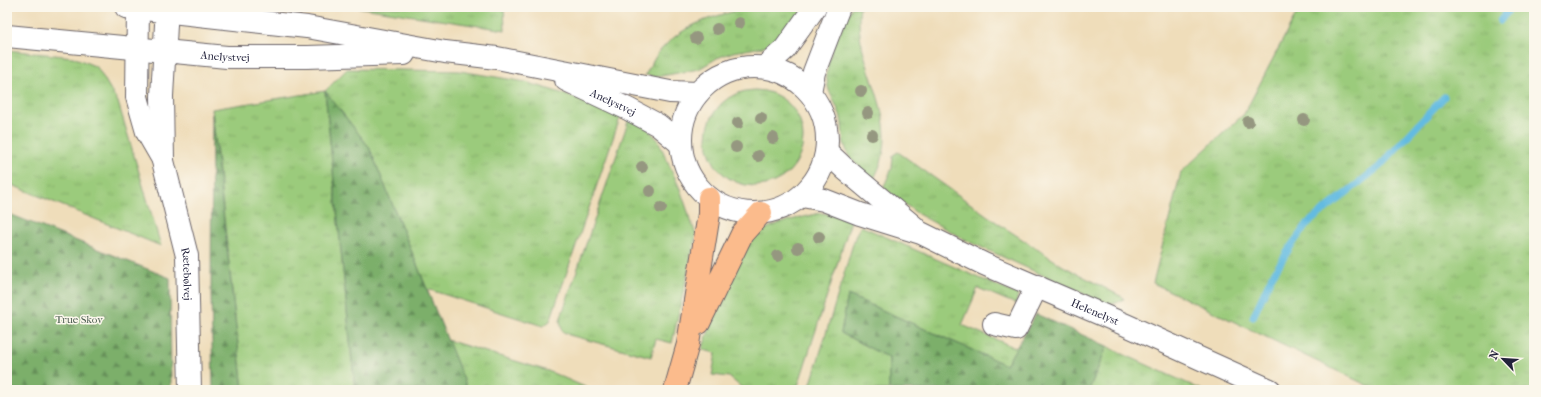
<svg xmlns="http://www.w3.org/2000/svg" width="1541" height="397" font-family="'IM FELL French Canon',serif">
<defs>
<pattern id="grass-tufts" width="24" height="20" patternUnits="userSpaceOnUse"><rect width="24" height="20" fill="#9bcb7b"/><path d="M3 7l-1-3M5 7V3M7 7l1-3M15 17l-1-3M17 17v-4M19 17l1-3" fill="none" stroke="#85ae6b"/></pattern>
<pattern id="forest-firs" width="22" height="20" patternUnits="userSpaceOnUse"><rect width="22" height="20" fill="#7caf6b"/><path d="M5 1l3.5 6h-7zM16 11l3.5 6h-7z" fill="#658e59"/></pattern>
</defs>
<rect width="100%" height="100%" fill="#fbf7ec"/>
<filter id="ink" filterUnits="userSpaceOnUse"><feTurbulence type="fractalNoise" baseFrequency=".025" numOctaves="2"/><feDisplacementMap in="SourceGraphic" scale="8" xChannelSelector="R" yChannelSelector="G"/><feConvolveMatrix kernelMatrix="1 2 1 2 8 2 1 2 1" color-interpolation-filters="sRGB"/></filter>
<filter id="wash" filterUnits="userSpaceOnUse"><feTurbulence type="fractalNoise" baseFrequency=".012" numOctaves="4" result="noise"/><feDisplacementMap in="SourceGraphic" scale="16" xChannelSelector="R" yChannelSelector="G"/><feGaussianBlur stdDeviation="0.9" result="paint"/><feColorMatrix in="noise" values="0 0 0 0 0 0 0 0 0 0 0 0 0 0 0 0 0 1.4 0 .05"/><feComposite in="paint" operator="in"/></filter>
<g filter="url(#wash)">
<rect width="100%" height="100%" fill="#efddba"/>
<!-- grass -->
<path fill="url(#grass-tufts)" stroke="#5e765b" d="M356 7H504L505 30Z
M752 7H806L777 41 763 47 733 52 717 58 699 69 656 77 645 75C650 68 654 58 659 52 685 22 715 16 752 7Z
M852 7H860C851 68 909 119 873 180 861 169 848 159 844 143 842 135 843 126 841 118 839 108 831 98 828 87 822 61 841 31 852 7Z
M1300 7H1534V390H1377L1153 283 1181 172 1244 114Z
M7 50 73 57 97 67 118 102 161 246 7 183Z
M347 69 460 71 526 82 611 109 621 115 550 321 543 326 427 289 369 147 325 91 355 390H243L212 109 325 91Z
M707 138a48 48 0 1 1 96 0a48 48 0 1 1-96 0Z
M629 119 647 128 658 140 680 189 696 235 672 343 656 339 651 357 569 335 562 331 560 320Z
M898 152 999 224 1063 266 1124 298 1122 301 1108 305 968 241 918 214 884 188V186L892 168 893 155Z
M821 213 837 215 851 221 797 389 753 390 741 387 729 377 712 375 716 353 703 350V347C714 319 734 251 757 234 775 222 800 218 821 213Z
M861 226 1018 295 1016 304 978 288 962 325 1016 348 1006 365 848 295 841 333 889 358V390H809L856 234Z
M447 340 548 371 592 390H468Z
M1107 346 1112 349 1202 390H1089Z"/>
<!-- forest -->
<path fill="url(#forest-firs)" stroke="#4f6853" d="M325 91 369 147 468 390H355Z
M212 114 243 390H213L211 294Z
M7 213 170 278 171 390H7Z
M848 295 1006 365 1036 314 1107 346 1089 390H889V358L841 333Z"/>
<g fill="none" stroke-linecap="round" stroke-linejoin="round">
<!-- stream -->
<path stroke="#64bbe1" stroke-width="7" d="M1500 21 1511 7
M1253 317 1271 278 1291 246 1308 223 1379 167 1444 97"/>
</g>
</g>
<g filter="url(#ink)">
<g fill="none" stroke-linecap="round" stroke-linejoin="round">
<!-- minor casing -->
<g stroke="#6a6367" stroke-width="24">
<g id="minor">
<path d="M126 7 307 27 445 52 497 58 670 92 698 93"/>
<path d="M138 7 137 97 147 132 162 158"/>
<path id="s1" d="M167 7 162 96 163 161 187 256 190 390"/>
<path id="s2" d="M7 36 227 57H307L404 54"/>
<circle cx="754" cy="140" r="73"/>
<path d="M765 67 785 49 815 7"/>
<path id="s3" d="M566 80 628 109 658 125 681 144"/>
<path d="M810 92 814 72 839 7"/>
<path d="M827 152 845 169 914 227"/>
<path id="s4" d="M802 196 824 200 860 214 921 233 984 264 1126 325 1270 390"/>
<path d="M994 324 1016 329 1037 286"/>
</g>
</g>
<!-- highway casing -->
<g stroke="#6a6367" stroke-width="24">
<path id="highway" d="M699 323 742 234 761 213
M675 390 688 344 709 214V198"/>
</g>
<!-- minor -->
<use href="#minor" stroke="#fff" stroke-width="22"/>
<!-- highway -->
<use href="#highway" stroke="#fbbb8c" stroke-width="22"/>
</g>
<!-- trees -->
<g fill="#959780">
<circle cx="739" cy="23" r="6"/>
<circle cx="717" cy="29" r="6"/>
<circle cx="696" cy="38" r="6"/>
<circle cx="861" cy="91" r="6"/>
<circle cx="868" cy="113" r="6"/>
<circle cx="761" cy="118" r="6"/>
<circle cx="1304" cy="120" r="6"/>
<circle cx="1248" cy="122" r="6"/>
<circle cx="738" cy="123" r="6"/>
<circle cx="872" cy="135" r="6"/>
<circle cx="773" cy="138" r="6"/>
<circle cx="736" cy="147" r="6"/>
<circle cx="758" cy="156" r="6"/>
<circle cx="642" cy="167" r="6"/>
<circle cx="650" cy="191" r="6"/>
<circle cx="661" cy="208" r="6"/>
<circle cx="819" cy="237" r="6"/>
<circle cx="798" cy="248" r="6"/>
<circle cx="778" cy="256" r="6"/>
</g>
</g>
<g text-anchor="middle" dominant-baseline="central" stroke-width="3" stroke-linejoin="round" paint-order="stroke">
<!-- street labels -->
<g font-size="11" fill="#22223b" stroke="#fbf7ec">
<text stroke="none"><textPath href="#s2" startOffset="219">Anelystvej</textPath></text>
<text stroke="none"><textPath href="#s3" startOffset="52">Anelystvej</textPath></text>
<text stroke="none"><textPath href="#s1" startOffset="270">Rætebølvej</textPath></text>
<text stroke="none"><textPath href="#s4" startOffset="316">Helenelyst</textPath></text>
</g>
<!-- park labels -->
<g font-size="11" fill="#4c5d51" stroke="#fbf7ec">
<text x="79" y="319">True Skov</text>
</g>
</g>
<!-- margin -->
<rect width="1541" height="397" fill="none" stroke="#fbf7ec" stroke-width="24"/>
<!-- north arrow -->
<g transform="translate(1503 359) rotate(295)" stroke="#fbf7ec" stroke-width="3" paint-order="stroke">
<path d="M0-3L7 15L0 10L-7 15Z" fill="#22223b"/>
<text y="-6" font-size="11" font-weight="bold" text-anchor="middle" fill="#22223b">N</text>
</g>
</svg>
